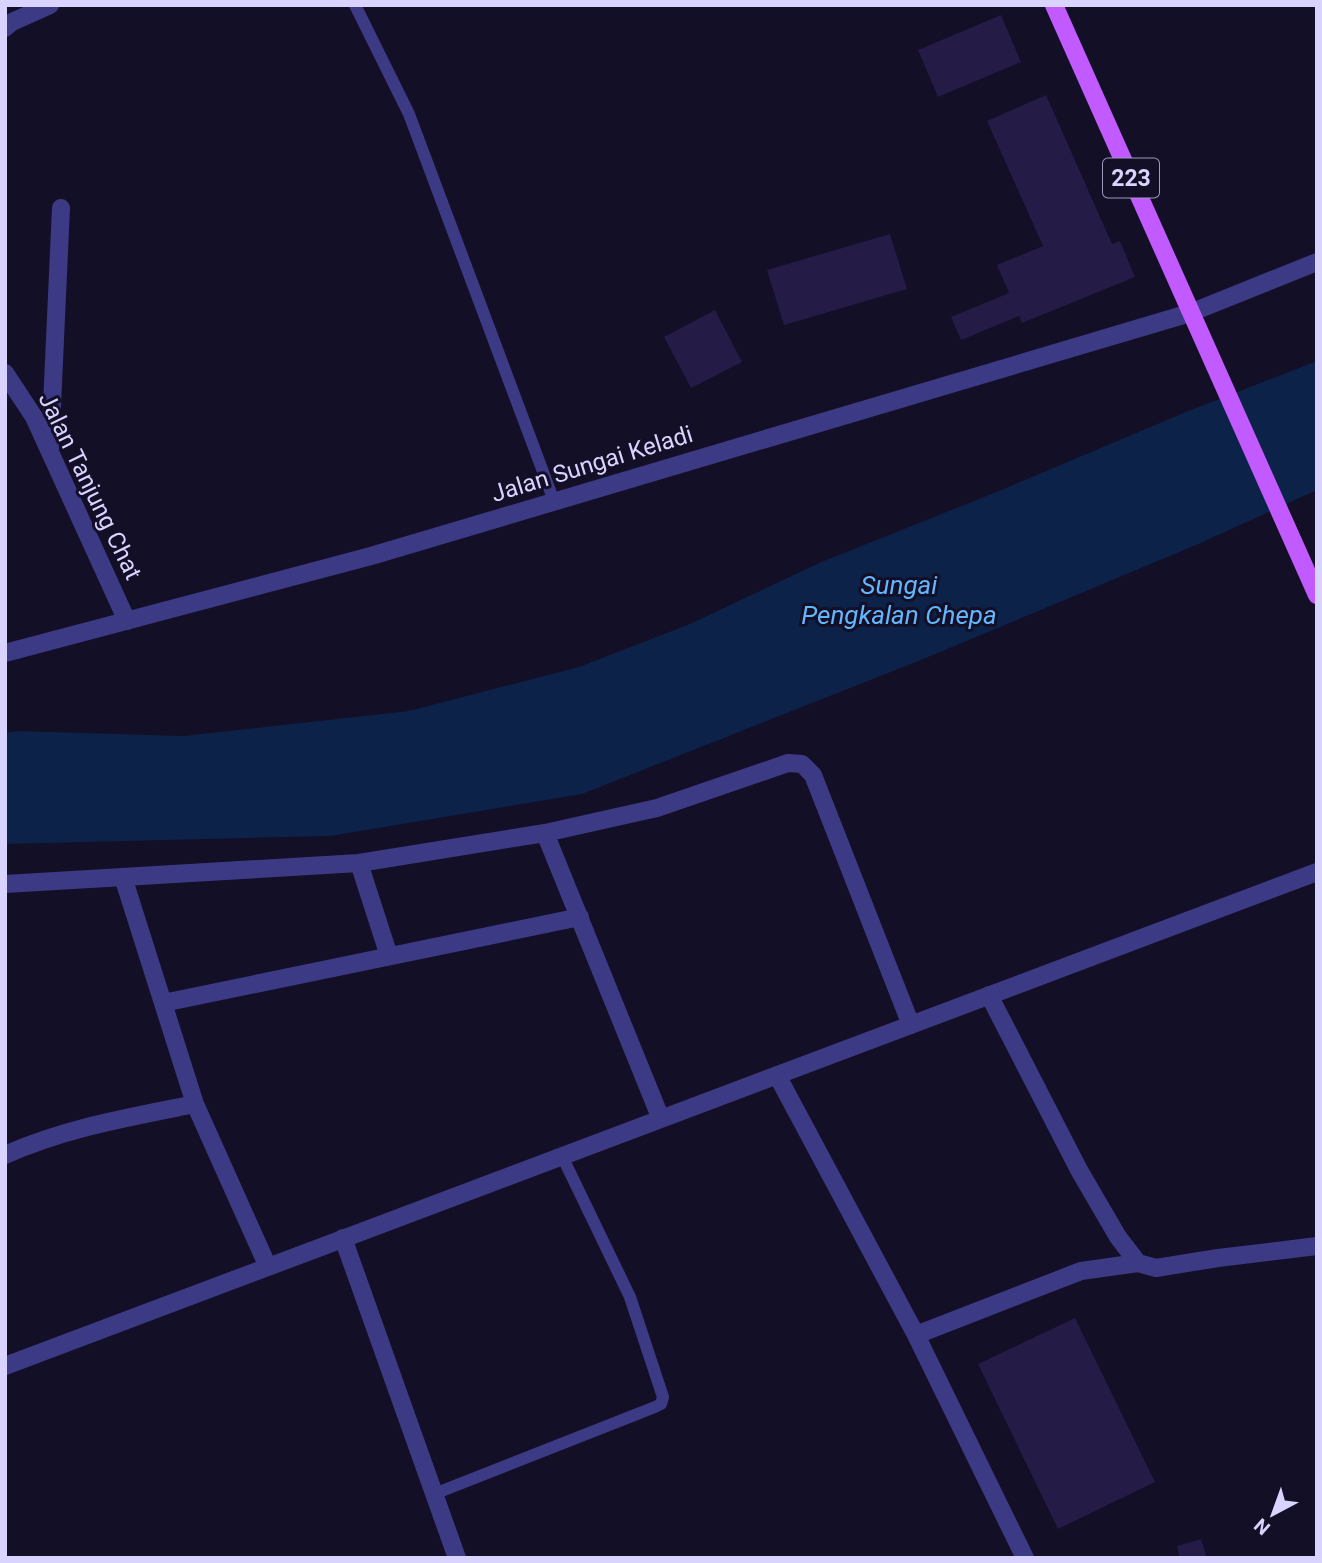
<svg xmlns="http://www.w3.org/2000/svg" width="1322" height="1563" font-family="Roboto,sans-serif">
<rect width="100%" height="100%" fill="#130f26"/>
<!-- water -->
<path fill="#0c2248" d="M1317 361V490L1196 545 916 662 582 794 330 836 5 844V733L17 731 183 736 409 711 579 667 690 624 819 563 999 491 1186 412Z"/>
<!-- building -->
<path fill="#241b47" d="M1001 15 1021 62 938 97 918 50Z
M1046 95 1112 244 1120 241 1135 277 1022 323 1019 316 961 340 951 317 1009 293 997 265 1043 246 987 121Z
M890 234 907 289 784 325 767 270Z
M715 310 742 362 691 388 664 337Z
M1075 1318 1155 1482 1058 1529 978 1364Z
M1201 1539 1207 1558H1180L1177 1546Z"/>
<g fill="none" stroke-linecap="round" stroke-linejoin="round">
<!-- service -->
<path stroke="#3d3a85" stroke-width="12" d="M355 5 409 114 554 501
M434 1494 655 1407 661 1404 663 1397 630 1297 562 1156"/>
<!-- minor -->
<path stroke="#3d3a85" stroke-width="18" d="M5 28 12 22 50 5
M5 373 34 417 127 621
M50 449 61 208
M5 653 371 556 1190 313 1317 262
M545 833 661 1119
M359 863 389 956
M123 877 195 1104 268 1267
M5 884 359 863 545 833 657 808 788 763 802 764 813 775 911 1025
M989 995 1079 1170 1118 1237 1138 1263 1156 1268 1218 1258 1317 1246
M163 1003 580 917
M777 1075 916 1335 1025 1558
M5 1155C65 1128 130 1117 195 1104
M343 1238 457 1558
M916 1335 1081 1271 1138 1263
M5 1366 1317 872"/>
<!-- primary -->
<path stroke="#c25bff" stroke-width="18" d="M1054 5 1317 595"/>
</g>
<g text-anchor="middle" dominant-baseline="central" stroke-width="6" stroke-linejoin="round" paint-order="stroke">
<!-- shield labels -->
<rect fill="#130f26" stroke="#9e99be" stroke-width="2" x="1103" y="158.5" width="56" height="39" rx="5"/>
<g font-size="23" font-weight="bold" fill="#d9d4ff">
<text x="1131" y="178">223</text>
</g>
<!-- street labels -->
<g font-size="24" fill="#d9d4ff" stroke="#130f26">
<text transform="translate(592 464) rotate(-17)">Jalan Sungai Keladi</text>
<text transform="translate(90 486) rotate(64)">Jalan Tanjung Chat</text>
</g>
<!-- water labels -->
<g font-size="26" font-style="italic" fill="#62b6ff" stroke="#130f26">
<text x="899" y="585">Sungai<tspan x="899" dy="30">Pengkalan Chepa</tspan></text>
</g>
</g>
<!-- border -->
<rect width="1322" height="1563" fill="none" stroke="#d9d4ff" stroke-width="14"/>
<!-- north arrow -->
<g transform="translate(1273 1514) rotate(221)" stroke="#130f26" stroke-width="5" paint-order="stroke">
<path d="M0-5L12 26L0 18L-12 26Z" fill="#d9d4ff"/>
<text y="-10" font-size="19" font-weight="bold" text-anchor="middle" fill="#d9d4ff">N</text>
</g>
</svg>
